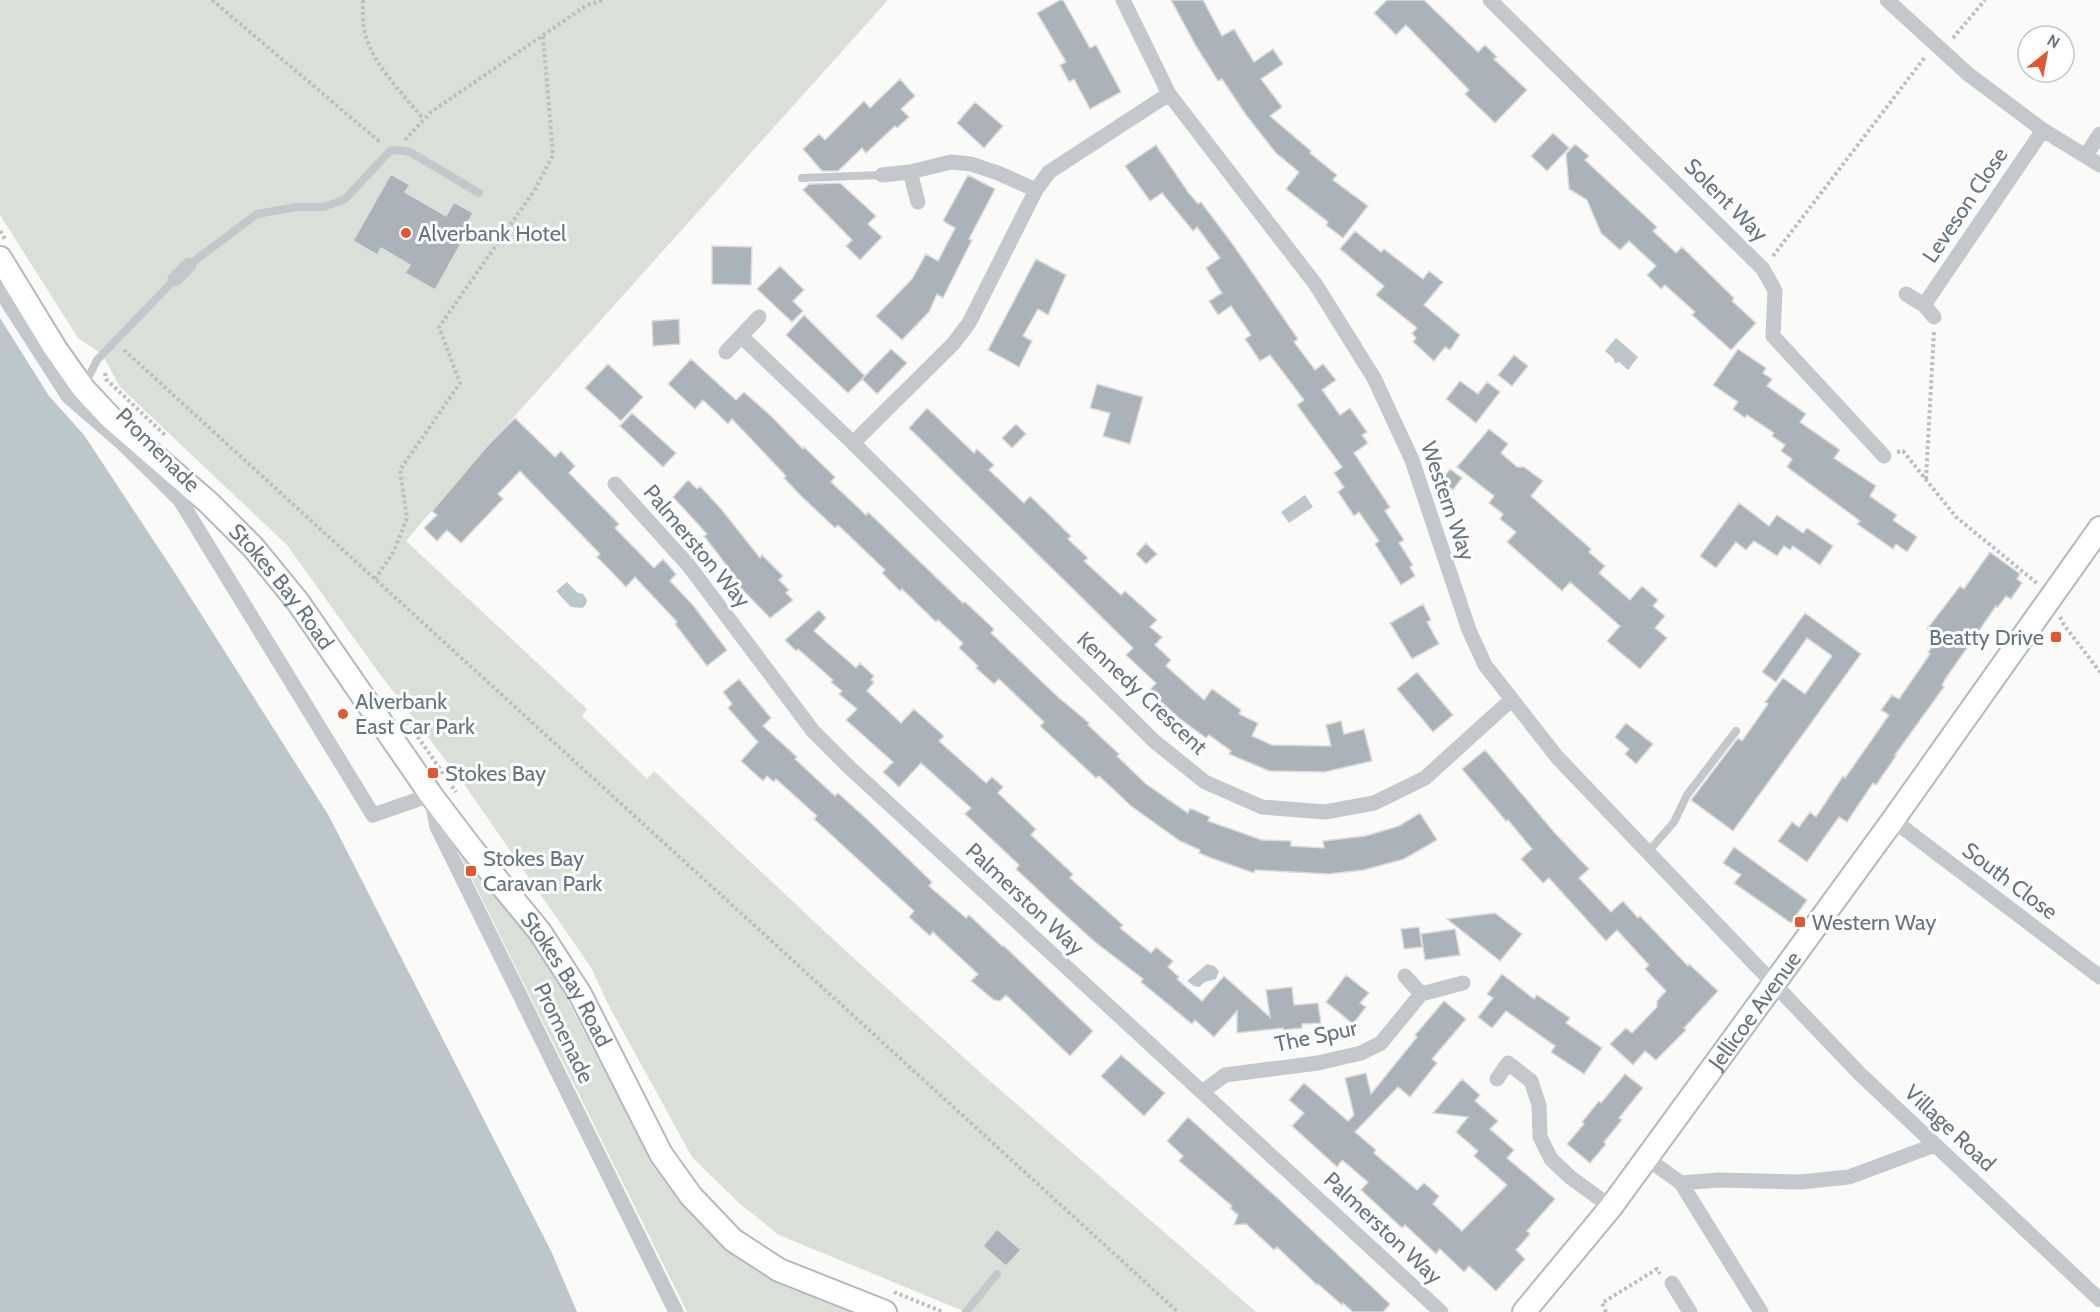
<svg xmlns="http://www.w3.org/2000/svg" width="2100" height="1312" font-family="Cabin,sans-serif">
<rect width="100%" height="100%" fill="#fafaf8"/>
<!-- green -->
<path fill="#dadfd7" d="M0 0H888L461 476 406 541 587 709 582 716 647 779 654 771 837 943 982 1074 1256 1312H966L779 1235 739 1203 692 1157 608 1004 592 969 464 784 379 673 287 545 120 387 102 354 78 338 0 215Z
M459 853 546 959 649 1156 679 1199 729 1245 873 1312H687Z"/>
<!-- water -->
<path fill="#bbc7cb" d="M0 318 49 396 84 435 175 573 329 816 551 1251 577 1312H0Z
M1616 338 1638 357 1628 370 1619 362 1615 363 1613 358 1605 351Z
M1305 495 1313 507 1289 523 1281 512Z
M567 582 578 593 583 594 587 600 586 605 582 608 571 607 556 591Z
M1207 964 1214 966 1219 971 1216 979 1205 982 1199 987 1194 986 1187 981Z"/>
<!-- building -->
<path fill="#aab3b9" stroke="#dcdcda" stroke-width="1.5" d="M1060 0H1063L1090 48 1096 45 1121 92 1090 109 1074 79 1069 82 1060 65 1066 62 1037 13Z
M1171 0H1203L1222 36 1234 29 1254 62 1273 49 1283 64 1261 79 1282 107 1270 116 1311 151 1310 153 1337 175 1333 180 1368 206 1343 238 1326 225 1328 222 1286 189 1299 172 1276 153 1246 115 1222 79 1218 81 1196 46Z
M1387 0H1424L1478 52 1485 45 1497 57 1494 59 1527 90 1495 123 1465 94 1469 90 1406 25 1396 35 1374 13Z
M900 79 915 96 901 109 909 117 897 128 895 126 866 153 862 148 838 171H822L803 149 819 134 825 140 864 101 870 108Z
M975 102 1003 126 984 148 957 123Z
M1553 133 1569 148 1547 171 1531 156Z
M1575 144 1589 156 1585 160 1657 227 1653 231 1676 253 1682 247 1734 298 1732 301 1756 323 1731 350 1692 315 1695 312 1665 285 1661 289 1647 275 1656 266 1629 241 1620 250 1601 233 1587 200 1569 189 1566 154Z
M1156 145 1188 192 1198 204 1201 202 1234 246 1298 339 1294 342 1315 370 1323 364 1336 380 1322 390 1340 415 1350 408 1367 432 1362 435 1368 443 1354 453 1390 507 1385 511 1404 540 1399 543 1413 565 1410 567 1415 576 1401 585 1375 544 1379 541 1359 512 1354 516 1338 492 1344 487 1334 473 1342 467 1297 405 1304 400 1270 355 1260 361 1245 339 1251 335 1231 306 1218 315 1209 301 1222 293 1206 268 1220 258 1197 227 1193 231 1162 193 1150 201 1125 166Z
M391 174 410 185 405 192 446 216 454 202 473 213 460 236 464 238 435 290 405 273 410 265 381 248 377 255 353 241Z
M968 175 995 189 969 239 972 240 943 298 937 294 929 312 902 340 876 316 912 279 926 254 938 261 955 228 943 221Z
M840 183 876 216 868 224 882 237 860 260 846 246 852 240 803 190 809 184Z
M1355 231 1381 252 1384 249 1423 279 1429 271 1443 282 1424 305 1460 335 1450 350 1445 347 1434 361 1413 342 1416 338 1412 333 1417 328 1376 295 1384 286 1340 249Z
M712 246 752 247 751 285 712 284Z
M1036 259 1066 275 1048 315 1038 309 1023 336 1032 341 1019 367 988 350Z
M780 266 804 290 793 301 803 311 792 322 757 289Z
M804 315 865 376 848 393 786 335Z
M679 319 680 344 653 346 652 321Z
M891 349 907 363 877 394 862 379Z
M1738 349 1766 368 1763 373 1772 379 1767 386 1806 414 1800 422 1840 450 1834 458 1876 486 1870 496 1897 515 1893 520 1917 537 1907 552 1896 544 1893 549 1857 524 1860 521 1787 467 1792 459 1781 451 1785 445 1772 436 1774 433 1747 415 1745 418 1733 409 1738 402 1713 385Z
M1514 355 1528 366 1512 386 1498 375Z
M691 359 736 400 744 392 771 416 803 449 804 447 835 477 831 482 866 515 868 512 963 603 965 602 994 629 991 633 1058 697 1089 723 1088 725 1119 754 1117 756 1146 784 1188 813 1190 808 1210 817 1208 821 1262 840 1291 841V846L1324 848 1323 841 1365 836 1399 826 1420 813 1437 840 1404 859 1364 870 1328 874 1255 870 1254 873 1211 858 1199 853 1200 850 1180 841 1131 806 1099 776 1096 778 1040 726 1044 722 999 679 994 684 976 668 978 666 959 648 963 643 938 620 936 622 902 589 900 591 882 573 885 570 838 525 835 528 801 496 784 478 786 476 732 419 728 424 703 400 695 409 668 384Z
M608 364 643 397 621 421 585 388Z
M1460 381 1478 394 1487 382 1500 392 1476 423 1446 399Z
M1097 384 1143 397 1130 444 1103 436 1110 413 1090 408Z
M927 408 974 453 977 449 994 465 989 470 1024 503 1030 496 1071 536 1068 539 1088 558 1084 561 1121 595 1125 591 1157 620 1150 627 1162 637 1155 645 1171 660 1166 666 1204 700 1212 689 1241 710 1239 714 1258 723 1252 736 1272 745 1331 746 1326 725 1341 721 1344 734 1364 729 1372 761 1325 772 1269 771 1229 754 1231 751 1209 735 1206 738 1179 718 1149 691 1156 683 1126 655 1133 648 909 428Z
M632 413 676 453 663 467 620 426Z
M515 418 555 457 561 451 575 466 569 473 619 524 615 528 654 568 663 559 676 574 670 581 692 604 727 650 707 666 675 624 677 622 635 577 626 587 597 557 600 554 520 471 498 494 503 499 461 543 447 530 437 541 424 528 437 515 432 511 489 444Z
M1016 424 1026 434 1012 448 1002 438Z
M1489 429 1508 444 1501 453 1517 467H1524L1543 481 1531 496 1591 549 1589 552 1605 566 1599 573 1630 600 1642 586 1658 600 1653 606 1665 616 1655 628 1667 638 1640 669 1607 641 1620 626 1570 582 1562 591 1507 542 1516 532 1500 519 1503 514 1489 503 1494 496 1457 467Z
M1450 469 1462 478 1453 490 1441 481Z
M688 480 697 489 700 486 722 510 760 558 762 555 783 576 779 580 789 590 786 593 793 600 770 618 735 582 737 579 704 536 707 534 673 497Z
M1739 503 1769 526 1777 515 1803 533 1807 528 1833 546 1820 565 1793 546 1790 550 1784 546 1777 556 1754 541 1746 550 1736 542 1716 568 1700 556Z
M1146 543 1157 554 1146 564 1136 554Z
M1990 552 2020 574 2017 579 2022 583 2011 599 2006 596 1998 607 1996 606 1946 678 1942 685 1944 687 1895 755 1896 756 1876 785 1873 783 1847 822 1839 817 1807 862 1778 841 1792 822 1799 827 1810 812 1816 817 1843 776 1845 778 1889 715 1881 710 1892 695 1899 699 1930 654 1928 652 1939 638 1927 629 1960 586 1964 589Z
M1423 604 1431 620 1427 622 1439 644 1412 659 1390 623Z
M819 610 826 618 814 631 856 668 860 663 874 676 871 680 874 682 867 691 901 723 914 709 944 736 939 741 986 783 992 777 1003 787 998 793 1036 829 1031 835 1073 874 1070 878 1123 925 1120 928 1151 953 1156 947 1173 961 1168 967 1179 977 1177 979 1202 1001 1224 976 1270 1017 1266 990 1292 987 1294 1005 1318 1003 1321 1023 1302 1024V1028L1284 1030 1283 1028 1237 1033V1011L1214 1037 1195 1020 1192 1024 1141 982 1143 979 1095 942 1052 903 1016 869 1019 865 965 814 971 808 921 763 899 787 883 772 893 762 846 720 857 709 839 694 842 691 831 682 833 680 798 649 796 651 785 640Z
M1805 613 1861 654 1733 831 1691 800 1738 738 1742 741 1768 704 1765 702 1783 678 1805 694 1832 656 1807 638 1776 682 1762 672Z
M1417 672 1453 715 1433 732 1397 689Z
M739 679 771 718 763 726 797 757 795 759 835 796 838 793 869 821 932 882 929 886 966 918 969 915 1002 946 1003 945 1093 1031 1070 1056 1006 995 1000 1001 994 1000 971 981 978 974 940 939 933 932 930 936 909 917 914 911 814 819 817 816 776 779 774 782 767 776 763 781 741 761 758 742 728 708 732 704 723 692Z
M1626 723 1653 744 1636 764 1625 754 1629 749 1615 737Z
M1485 750 1553 831 1589 869 1579 878 1611 912 1623 901 1638 918 1640 916 1688 966 1689 964 1718 991 1684 1028 1686 1030 1656 1060 1645 1051 1633 1065 1610 1044 1626 1028 1632 1033 1657 1007V1001L1666 991 1645 969 1649 965 1617 930 1606 941 1549 878 1543 883 1521 859 1532 849 1508 820 1506 821 1462 769Z
M1734 847 1807 900 1791 923 1734 883 1741 875 1723 863Z
M1495 913 1522 934 1500 961 1447 919Z
M1419 927 1422 947 1404 949 1401 929Z
M1455 929 1460 955 1425 960 1421 934Z
M1502 974 1534 999 1537 995 1570 1018 1566 1023 1602 1048 1584 1074 1551 1052 1555 1046 1506 1011 1492 1028 1478 1017 1493 998 1487 994Z
M1346 975 1369 993 1360 1003 1366 1007 1353 1024 1326 1002Z
M1444 1001 1466 1019 1432 1059 1437 1063 1410 1097 1398 1087 1355 1132 1376 1150 1374 1153 1417 1190 1424 1183 1439 1196 1433 1204 1462 1231 1507 1185 1474 1156 1478 1151 1456 1132 1468 1117 1433 1113 1462 1079 1480 1095 1475 1101 1498 1121 1490 1129 1514 1150 1507 1158 1555 1199 1527 1231 1530 1234 1516 1250 1525 1259 1496 1291 1469 1266 1464 1272 1440 1249 1436 1254 1405 1225 1402 1228 1361 1190 1368 1182 1342 1160 1337 1167 1292 1126 1304 1113 1289 1100 1304 1083 1348 1121 1354 1115 1345 1078 1366 1073 1371 1094 1417 1037 1415 1035Z
M1121 1055 1165 1093 1144 1116 1101 1076Z
M1625 1074 1643 1088 1619 1118 1622 1120 1604 1142 1606 1144 1590 1163 1567 1144 1584 1124 1582 1122 1599 1101 1601 1103Z
M1188 1117 1284 1204 1390 1304 1383 1312H1353L1343 1303 1342 1305 1318 1284 1317 1285 1277 1247 1274 1250 1246 1224 1234 1225 1238 1215 1230 1208 1232 1206 1179 1161 1183 1156 1167 1141Z
M997 1229 1021 1250 1006 1266 983 1246Z"/>
<g fill="none" stroke-linecap="round" stroke-linejoin="round">
<!-- secondary casing -->
<g stroke="#b3babf" stroke-width="26">
<g id="secondary">
<path id="s1" d="M0 258 55 348 83 388 111 418 209 503 253 547 298 602 431 795 472 849 540 932 580 994 661 1154 691 1196 733 1240 779 1270 885 1312"/>
<path id="s2" d="M1524 1312 1611 1207 1893 820 2100 528"/>
</g>
</g>
<!-- path -->
<path stroke="#bbbfc2" stroke-width="4" stroke-dasharray="3 3" stroke-linecap="butt" d="M212 0 381 143
M363 0C363 11 362 23 365 33 373 66 403 93 423 119
M1953 38 1985 0
M405 140 431 112 587 5 604 0
M0 231 5 239
M1773 256 1925 57
M124 350 1178 1312
M105 373 106 379 166 436
M1897 452 1903 451 1956 517 2038 584
M1926 479 1934 331
M375 579 393 553 407 518 400 470 460 383 439 327 534 191 553 155 543 36
M2060 617 2064 625 2100 672
M404 717 456 792
M894 1292 943 1312
M1606 1312 1602 1303 1657 1269 1660 1274"/>
<!-- lane -->
<path stroke="#c3c8cc" stroke-width="8" d="M802 178 882 175
M189 265 257 214 296 207H324L345 199 390 151 397 150 410 152 479 193
M85 384 97 360 175 279
M1648 852 1674 822 1687 795 1736 731
M966 1312 997 1274"/>
<!-- street -->
<path stroke="#c3c8cc" stroke-width="15" d="M1123 0 1169 94 1316 285 1374 378 1412 460 1469 630 1485 665 1557 757 1860 1074 2100 1300
M1490 0 1763 269 1775 291 1773 336 1884 456
M1887 0 1968 74 2043 130 2100 165
M2086 155 2100 134
M910 172 918 202
M882 175 910 172 951 162 971 164 998 173 1036 190
M175 279 189 265
M0 290 68 396 121 442 180 500 373 815 431 795 437 827 676 1312
M1906 294 1924 305 1934 317
M1924 305 2043 130
M741 336 853 443 1154 741 1205 782 1262 807 1325 812 1374 803 1425 778 1511 700
M726 352 759 317
M853 443 953 344 969 323 1036 190 1049 172 1169 94
M615 484 689 566 813 731 850 768 1441 1312
M1893 820 2100 977
M1405 976 1421 994 1463 983
M1497 1079 1508 1063 1531 1081 1539 1105 1540 1137 1551 1159 1570 1177 1611 1207
M1202 1092 1225 1075 1318 1063 1361 1053 1381 1043 1421 994
M1646 1158 1681 1183 1761 1312
M1681 1183 1718 1180 1800 1182 1849 1177 1935 1145
M1672 1283 1690 1312"/>
<!-- secondary -->
<use href="#secondary" stroke="#fff" stroke-width="22"/>
</g>
<!-- markers -->
<g fill="#e4572e" stroke="#fff" stroke-width="2">
<circle cx="406" cy="233" r="6"/>
<rect x="2050" y="631" width="12" height="12" rx="3"/>
<circle cx="343" cy="714" r="6"/>
<rect x="427" y="767" width="12" height="12" rx="3"/>
<rect x="465" y="865" width="12" height="12" rx="3"/>
<rect x="1794" y="916" width="12" height="12" rx="3"/>
</g>
<g text-anchor="middle" dominant-baseline="central" stroke-width="6" stroke-linejoin="round" paint-order="stroke">
<!-- street labels -->
<g font-size="22" fill="#657683" stroke="#fff">
<text transform="translate(1726 200) rotate(45)">Solent Way</text>
<text transform="translate(1965 205) rotate(-56)">Leveson Close</text>
<text transform="translate(158 450) rotate(45)">Promenade</text>
<text transform="translate(1448 501) rotate(71)">Western Way</text>
<text transform="translate(697 546) rotate(50)">Palmerston Way</text>
<text stroke="none"><textPath href="#s1" startOffset="436">Stokes Bay Road</textPath></text>
<text transform="translate(1142 693) rotate(43)">Kennedy Crescent</text>
<text transform="translate(2010 881) rotate(37)">South Close</text>
<text transform="translate(1025 899) rotate(43)">Palmerston Way</text>
<text stroke="none"><textPath href="#s1" startOffset="922">Stokes Bay Road</textPath></text>
<text stroke="none"><textPath href="#s2" startOffset="380">Jellicoe Avenue</textPath></text>
<text transform="translate(564 1033) rotate(64)">Promenade</text>
<text transform="translate(1316 1036) rotate(-12)">The Spur</text>
<text transform="translate(1950 1128) rotate(43)">Village Road</text>
<text transform="translate(1383 1228) rotate(43)">Palmerston Way</text>
</g>
<!-- poi labels -->
<g font-size="22" fill="#657683" stroke="#fff" text-anchor="start">
<text x="418" y="233">Alverbank Hotel</text>
<text x="2044" y="637" text-anchor="end">Beatty Drive</text>
<text x="355" y="701">Alverbank<tspan x="355" dy="25">East Car Park</tspan></text>
<text x="445" y="773">Stokes Bay</text>
<text x="483" y="858">Stokes Bay<tspan x="483" dy="25">Caravan Park</tspan></text>
<text x="1812" y="922">Western Way</text>
</g>
</g>
<!-- north arrow -->
<g transform="translate(2046 54) rotate(31)"><circle r="28" fill="#ffffff" stroke="#c1c8cd" stroke-width="1.5"/>
<path d="M0-4.5L10 22L0 15L-10 22Z" fill="#e4572e"/>
<text y="-9" font-size="16" font-weight="bold" text-anchor="middle" fill="#657683">N</text>
</g>
</svg>
